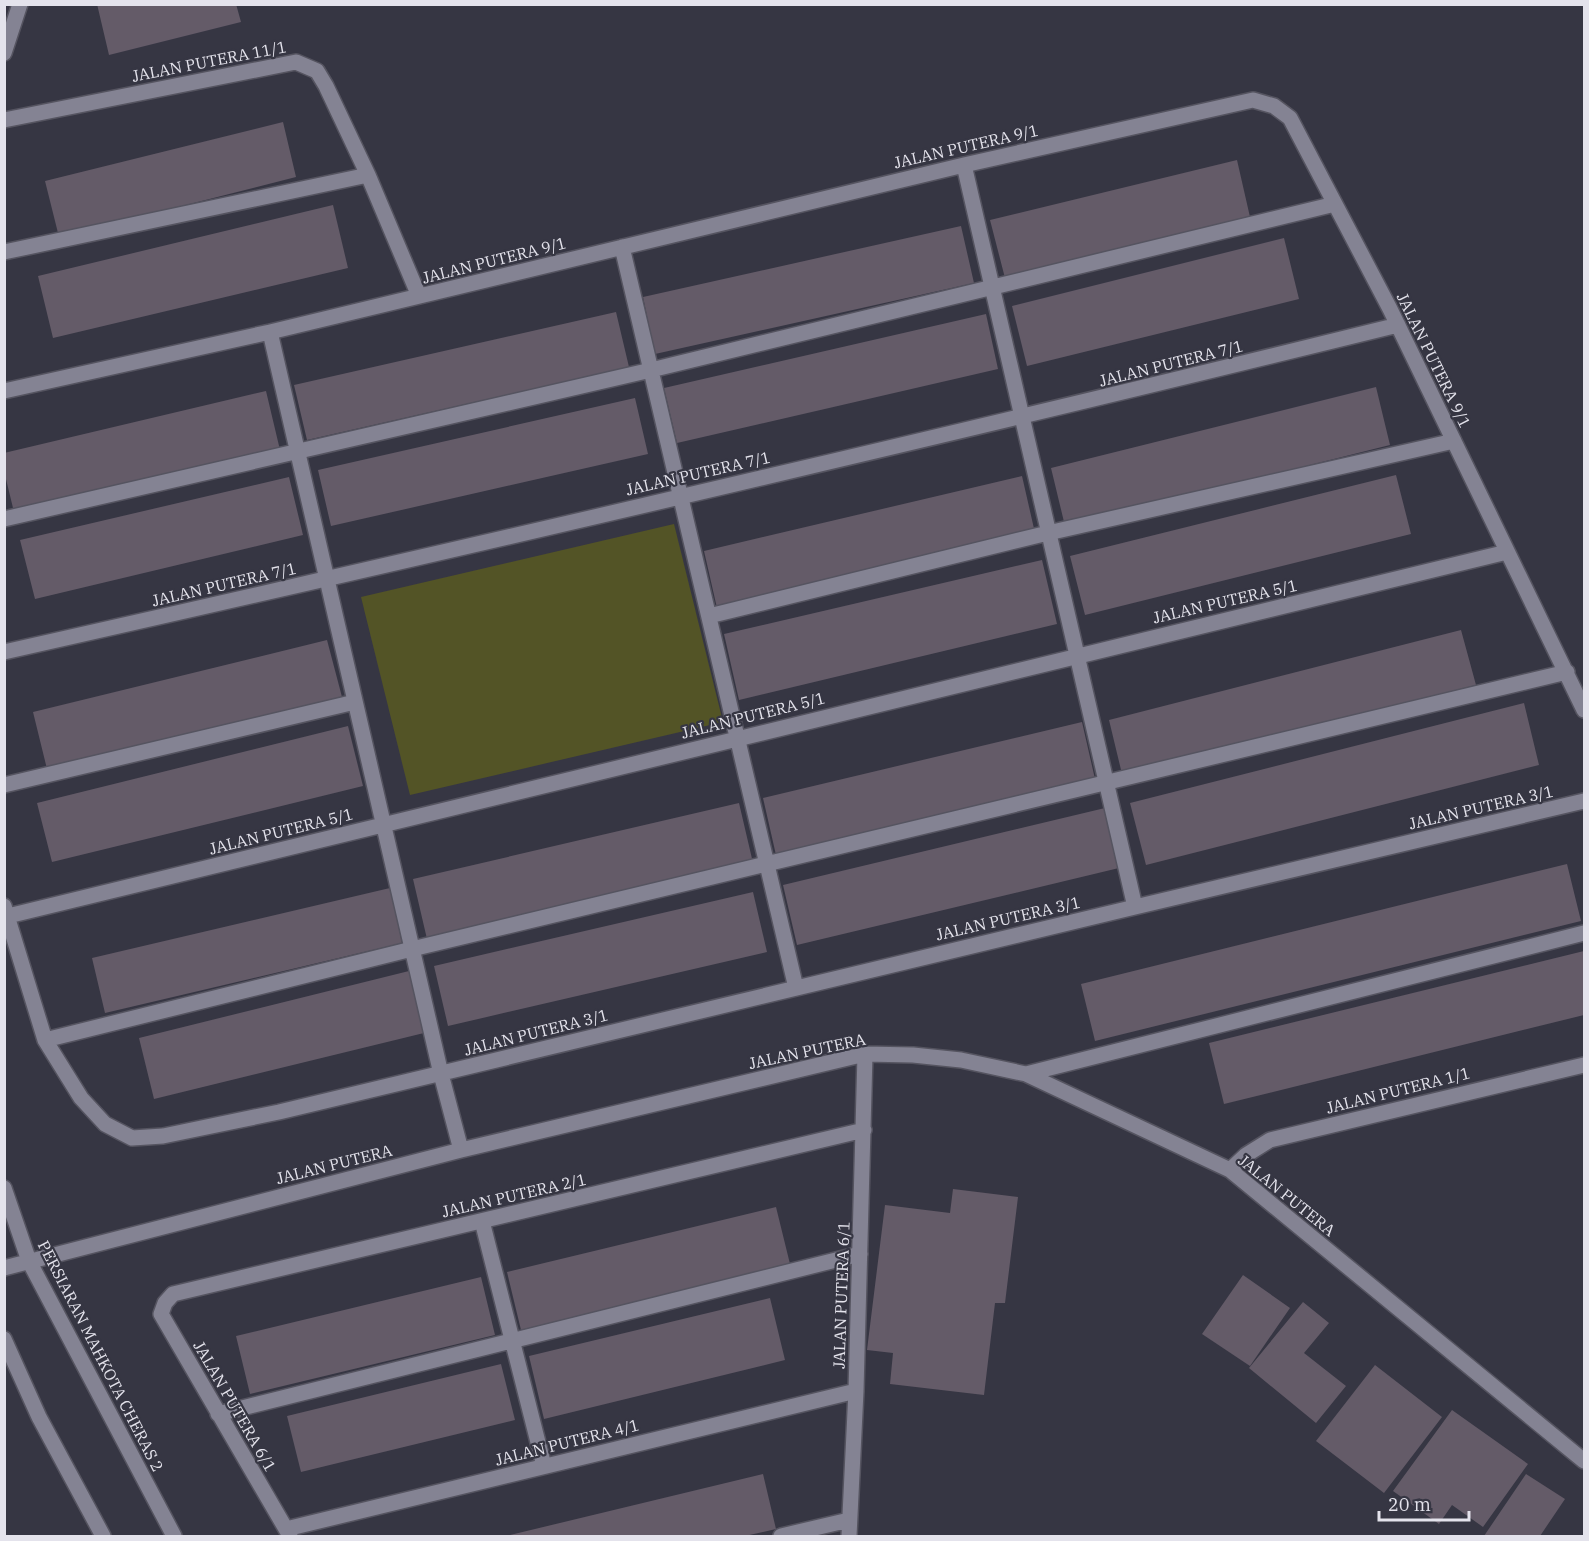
<svg xmlns="http://www.w3.org/2000/svg" width="1589" height="1541" font-family="'IBM Plex Serif',serif">
<rect width="100%" height="100%" fill="#363643"/>
<!-- green -->
<path fill="#535426" d="M674 524 723 722 410 795 361 597Z"/>
<!-- building -->
<path fill="#645b68" d="M97 4H236L241 22 109 55Z
M283 122 296 177 59 237 45 181Z
M1237 160 1250 217 1005 278 990 220Z
M333 205 348 268 53 338 38 276Z
M961 226 974 283 655 354 643 297Z
M1284 238 1299 299 1027 366 1012 306Z
M616 312 629 367 307 440 294 385Z
M986 314 998 369 677 443 664 388Z
M1376 387 1390 445 1065 526 1051 468Z
M266 391 280 450 14 512 4 471V453Z
M635 398 648 454 331 526 318 470Z
M1396 475 1411 534 1085 615 1070 556Z
M1022 476 1035 533 717 608 704 551Z
M289 477 303 535 35 599 20 540Z
M1042 560 1057 624 739 700 724 634Z
M1461 630 1476 685 1122 774 1109 720Z
M327 640 342 697 47 769 33 712Z
M1524 703 1539 765 1146 865 1130 803Z
M1082 722 1095 779 776 855 763 798Z
M348 726 363 786 52 862 37 803Z
M739 803 753 863 427 939 413 879Z
M1105 808 1119 868 797 945 783 885Z
M1567 864 1581 921 1095 1041 1081 984Z
M390 888 402 943 105 1013 92 958Z
M753 892 767 952 448 1026 434 966Z
M1584 951V1015L1224 1104 1209 1043Z
M409 971 424 1033 154 1099 139 1038Z
M953 1189 1018 1197 1005 1303H995L984 1395 890 1384 893 1353 867 1350 885 1205 950 1213Z
M776 1207 790 1264 521 1330 507 1272Z
M1243 1275 1290 1308 1250 1366 1202 1334Z
M481 1277 495 1335 250 1394 236 1336Z
M770 1298 785 1360 544 1419 529 1356Z
M1303 1302 1329 1323 1304 1353 1346 1386 1316 1423 1249 1368Z
M501 1364 515 1420 301 1472 287 1416Z
M1375 1365 1442 1417 1384 1493 1316 1441Z
M1452 1410 1528 1464 1483 1527 1452 1505 1439 1524 1393 1491Z
M763 1474 776 1529 745 1536H506Z
M1526 1474 1565 1499 1540 1536H1484Z"/>
<g fill="none" stroke-linecap="round" stroke-linejoin="round">
<!-- minor casing -->
<g stroke="#555460" stroke-width="18">
<path id="minor" d="M4 53 20 4
M4 120 296 62 317 71 326 86 368 175 419 296
M964 165 1135 907
M622 247 796 988
M4 252 368 175
M270 332 441 1074 461 1150
M4 391 270 332 964 165 1253 100 1274 106 1290 118 1390 309 1584 710
M4 519 651 370 1335 204
M709 616 1048 533 1454 441
M4 652C470 547 935 439 1398 325
M4 785 355 702
M4 906 45 1040 81 1098 105 1124 132 1138 163 1136 279 1112 1135 907 1584 801
M8 916 1507 552
M45 1040 412 949 1567 672
M1026 1074 1584 933
M1230 1170 1246 1155 1270 1140 1584 1065
M4 1188 29 1261 174 1536
M482 1221 544 1466
M4 1268 461 1150 865 1054 913 1055 961 1060 1026 1074 1230 1170 1584 1461
M4 1339 39 1417 103 1536
M218 1414 860 1254
M286 1529 856 1391
M290 1536 161 1314 165 1303 173 1294 864 1130
M781 1536 849 1520
M849 1536 856 1391 865 1054"/>
</g>
<!-- minor -->
<use href="#minor" stroke="#848393" stroke-width="15"/>
</g>
<g text-anchor="middle" dominant-baseline="central" stroke-width="4.5" stroke-linejoin="round" paint-order="stroke">
<!-- street labels -->
<g font-size="16" fill="#e4e3ec" stroke="#363643">
<text transform="translate(209 61) rotate(-11)">JALAN PUTERA 11/1</text>
<text transform="translate(966 146) rotate(-13)">JALAN PUTERA 9/1</text>
<text transform="translate(494 260) rotate(-14)">JALAN PUTERA 9/1</text>
<text transform="translate(1434 360) rotate(64)">JALAN PUTERA 9/1</text>
<text transform="translate(1171 363) rotate(-14)">JALAN PUTERA 7/1</text>
<text transform="translate(698 473) rotate(-13)">JALAN PUTERA 7/1</text>
<text transform="translate(224 584) rotate(-13)">JALAN PUTERA 7/1</text>
<text transform="translate(1225 601) rotate(-13)">JALAN PUTERA 5/1</text>
<text transform="translate(753 715) rotate(-14)">JALAN PUTERA 5/1</text>
<text transform="translate(1481 807) rotate(-13)">JALAN PUTERA 3/1</text>
<text transform="translate(281 831) rotate(-14)">JALAN PUTERA 5/1</text>
<text transform="translate(1008 918) rotate(-13)">JALAN PUTERA 3/1</text>
<text transform="translate(536 1032) rotate(-14)">JALAN PUTERA 3/1</text>
<text transform="translate(807 1051) rotate(-12)">JALAN PUTERA</text>
<text transform="translate(1398 1090) rotate(-14)">JALAN PUTERA 1/1</text>
<text transform="translate(334 1164) rotate(-14)">JALAN PUTERA</text>
<text transform="translate(514 1195) rotate(-13)">JALAN PUTERA 2/1</text>
<text transform="translate(1287 1195) rotate(39)">JALAN PUTERA</text>
<text transform="translate(841 1295) rotate(-88)">JALAN PUTERA 6/1</text>
<text transform="translate(101 1356) rotate(63)">PERSIARAN MAHKOTA CHERAS 2</text>
<text transform="translate(235 1406) rotate(60)">JALAN PUTERA 6/1</text>
<text transform="translate(567 1442) rotate(-14)">JALAN PUTERA 4/1</text>
</g>
</g>
<!-- border -->
<rect width="1589" height="1541" fill="none" stroke="#e4e3ec" stroke-width="12"/>
<!-- scale -->
<path d="M1379 1511v9h90v-9" fill="none" stroke="#e4e3ec" stroke-width="3"/>
<text x="1388" y="1511" font-size="18" fill="#e4e3ec" stroke="#363643" stroke-width="4.5" paint-order="stroke">20 m</text>
</svg>
